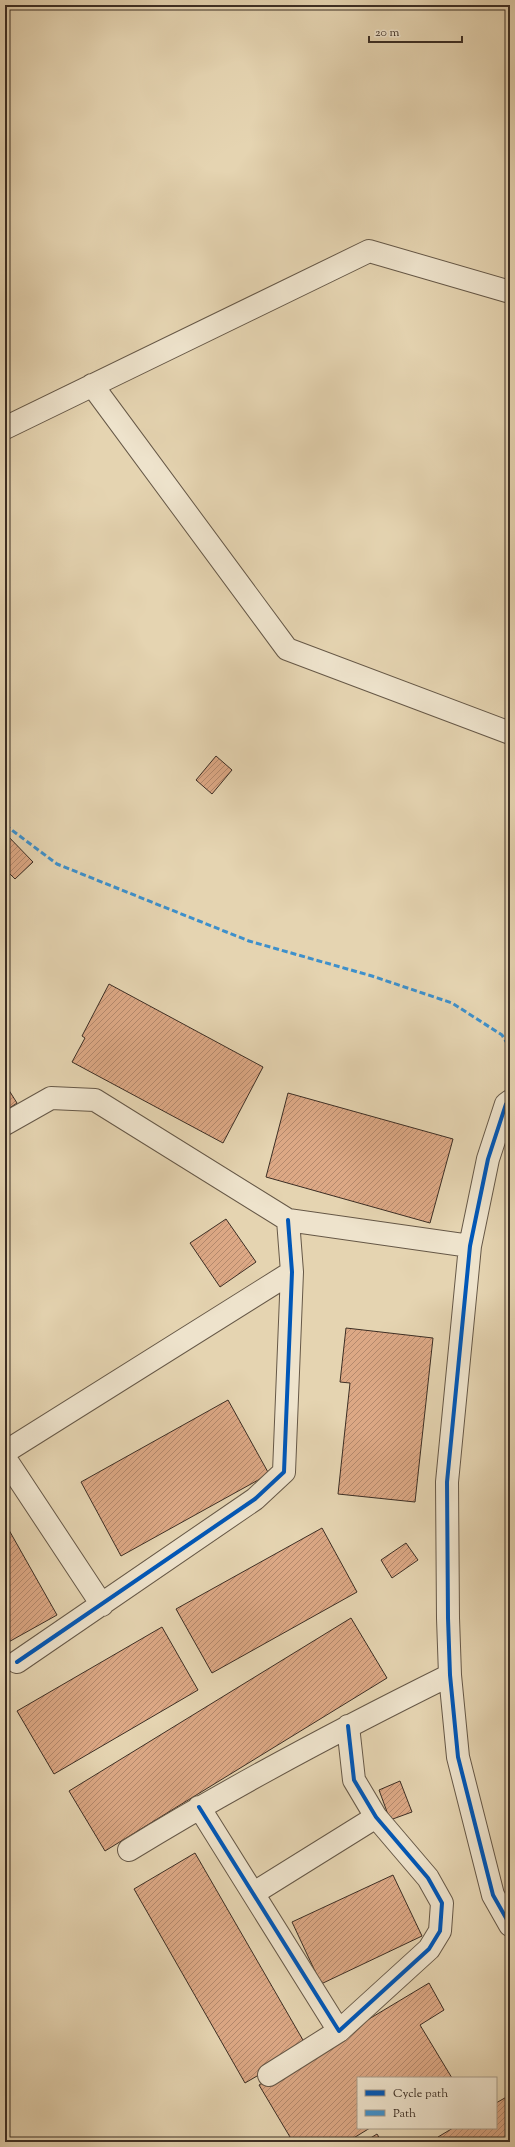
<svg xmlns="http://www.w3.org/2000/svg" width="515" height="2147" font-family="'Sorts Mill Goudy',serif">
<defs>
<pattern id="building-hatch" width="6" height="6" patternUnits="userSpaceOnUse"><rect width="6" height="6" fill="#dca885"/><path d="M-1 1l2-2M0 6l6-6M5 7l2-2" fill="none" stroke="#b4896d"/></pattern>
</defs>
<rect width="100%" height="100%" fill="#e5d4b1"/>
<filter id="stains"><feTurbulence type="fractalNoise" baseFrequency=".005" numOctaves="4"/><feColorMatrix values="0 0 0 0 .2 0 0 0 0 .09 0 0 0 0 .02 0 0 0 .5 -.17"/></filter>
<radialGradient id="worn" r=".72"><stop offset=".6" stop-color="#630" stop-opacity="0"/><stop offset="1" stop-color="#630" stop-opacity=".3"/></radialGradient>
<!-- building -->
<path fill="url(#building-hatch)" stroke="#3c2e24" d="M216 756 232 770 212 794 196 780Z
M5 833 33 862 15 879 5 869Z
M109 984 263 1067 223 1143 72 1062 85 1038 82 1036Z
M5 1084 17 1103 5 1111Z
M288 1093 453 1139 430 1223 266 1177Z
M226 1219 256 1262 220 1287 190 1243Z
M346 1328 433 1338 415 1502 338 1494 350 1383 340 1382Z
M228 1400 269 1474 121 1556 81 1482Z
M5 1523 57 1615 5 1644Z
M322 1528 357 1592 212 1673 176 1609Z
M406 1543 418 1560 392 1578 381 1560Z
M351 1618 387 1678 105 1851 69 1791Z
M162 1627 198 1690 54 1774 17 1711Z
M400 1781 412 1812 390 1820 379 1790Z
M195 1853 307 2047 245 2083 134 1889Z
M393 1875 422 1936 321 1984 292 1922Z
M429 1983 444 2010 420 2025 452 2078H358V2128H370L347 2142H293L259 2085Z
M510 2095V2142H441L438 2137 453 2128H496V2103Z
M377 2134 382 2142H364Z"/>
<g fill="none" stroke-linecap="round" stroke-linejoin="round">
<!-- minor casing -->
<g stroke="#665847" stroke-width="24">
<path id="minor" d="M92 385 287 649 510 733
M5 428 369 251 510 292
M510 1101 506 1104 488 1159 470 1246 447 1482 448 1618 450 1675 458 1757 493 1895 510 1925
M5 1124 51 1098 95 1100 288 1220 470 1246
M5 1452 292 1272
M5 1458 102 1605
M17 1662 255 1499 284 1472 292 1272 288 1220
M199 1807 339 2031 429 1949 440 1931 442 1903 428 1878 376 1817 354 1780 348 1726
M129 1850C233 1786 341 1729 450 1675
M254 1893 376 1817
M269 2075 339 2031"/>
</g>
<!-- minor -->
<use href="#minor" stroke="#eee3cc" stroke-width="22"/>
<!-- quiet -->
<path stroke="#3e90cb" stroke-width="3" stroke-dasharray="6 3" stroke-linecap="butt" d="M5 825 57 864 154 903 249 941 372 976 452 1003 502 1035 510 1048"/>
<!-- cycleway casing -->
<g stroke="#eee3cc" stroke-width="6">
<path id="cycleway" d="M510 1101 506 1104 488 1159 470 1246 447 1482 448 1618 450 1675 458 1757 493 1895 510 1925
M17 1662 255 1499 284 1472 292 1272 288 1220
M199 1807 339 2031 429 1949 440 1931 442 1903 428 1878 376 1817 354 1780 348 1726"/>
</g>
<!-- cycleway -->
<use href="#cycleway" stroke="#0057b8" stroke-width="4"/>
</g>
<!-- margin -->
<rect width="515" height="2147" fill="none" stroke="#e5d4b1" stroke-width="20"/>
<rect x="6" y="6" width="503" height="2135" fill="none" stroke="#3c2e24" stroke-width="2"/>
<rect x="10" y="10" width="495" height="2127" fill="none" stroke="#3c2e24"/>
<!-- legend -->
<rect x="357" y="2077" width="140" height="52" fill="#eee3cc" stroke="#a79b89"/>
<rect x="365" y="2090" width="20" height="6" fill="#0057b8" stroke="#a79b89"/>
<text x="393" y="2097" font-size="12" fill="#3c2e24">Cycle path</text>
<rect x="365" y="2110" width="20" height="6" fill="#3e90cb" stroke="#a79b89"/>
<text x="393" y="2117" font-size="12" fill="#3c2e24">Path</text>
<!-- scale -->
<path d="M369 36v6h93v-6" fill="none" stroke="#3c2e24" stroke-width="2"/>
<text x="375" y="36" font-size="12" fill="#3c2e24" stroke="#eee3cc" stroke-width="3" paint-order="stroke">20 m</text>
<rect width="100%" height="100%" filter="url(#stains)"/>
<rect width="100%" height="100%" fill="url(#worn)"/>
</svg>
